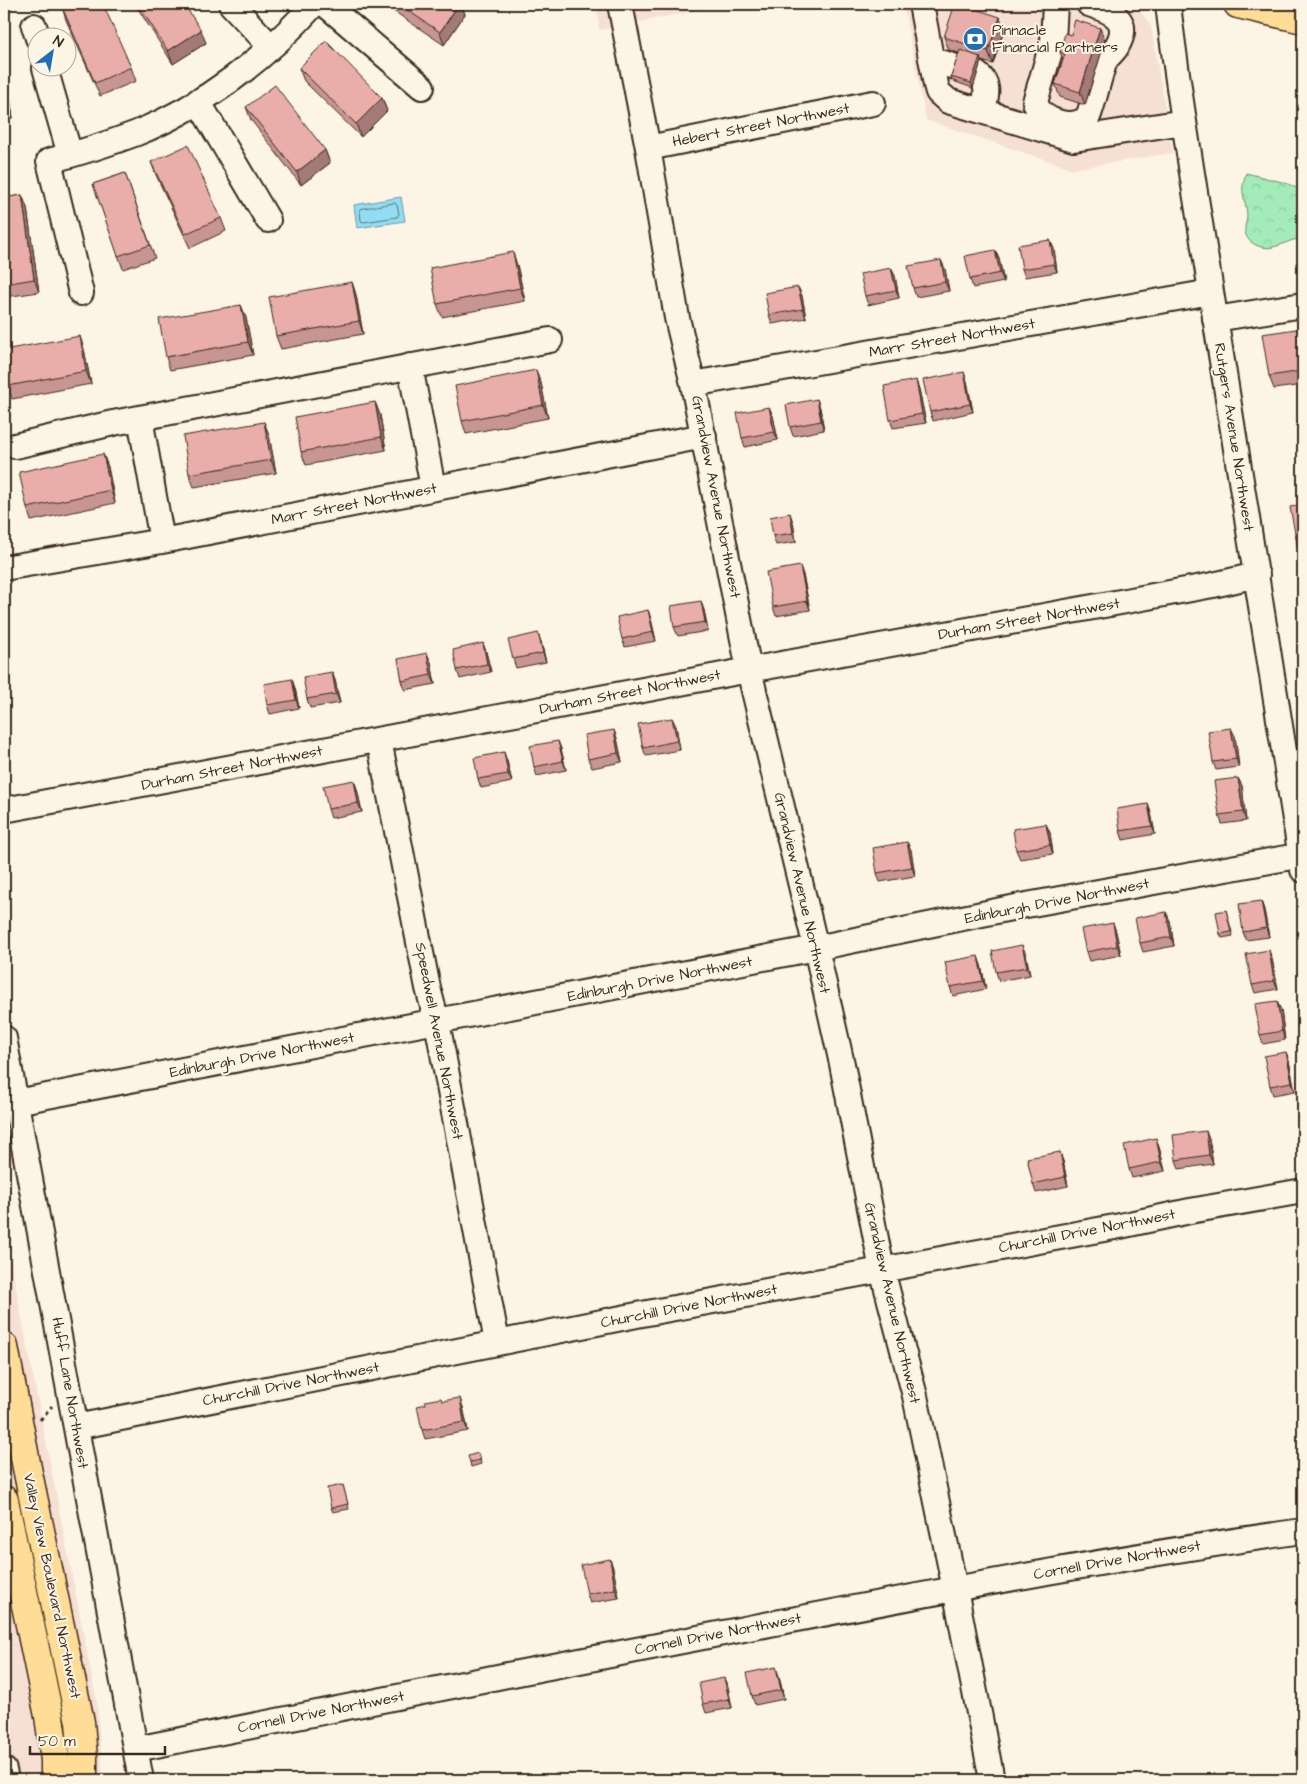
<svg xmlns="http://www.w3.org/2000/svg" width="1307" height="1784" font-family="'Architects Daughter',sans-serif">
<defs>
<pattern id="forest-crowns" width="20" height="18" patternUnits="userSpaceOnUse" patternTransform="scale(1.25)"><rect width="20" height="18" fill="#a3ecba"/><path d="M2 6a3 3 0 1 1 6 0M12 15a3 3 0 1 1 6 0" fill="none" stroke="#8dcb9f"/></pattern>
</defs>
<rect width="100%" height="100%" fill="#fcf5e5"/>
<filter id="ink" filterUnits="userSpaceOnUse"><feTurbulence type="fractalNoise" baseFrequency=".02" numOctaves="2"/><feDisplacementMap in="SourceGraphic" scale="10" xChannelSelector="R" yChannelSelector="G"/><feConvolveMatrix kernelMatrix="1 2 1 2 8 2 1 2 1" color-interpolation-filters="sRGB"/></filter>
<g filter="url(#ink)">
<!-- built -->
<path fill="#f6e0d3" d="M597 4H714L715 7 599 30Z
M903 4H1120L1141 12 1151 26 1173 153 1073 169 926 120Z
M4 1227 97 1703 103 1780H4Z"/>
<!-- forest -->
<path fill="url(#forest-crowns)" stroke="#6f8b6c" d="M1246 173 1286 183 1303 191V239C1292 238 1284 245 1273 247 1263 250 1247 244 1245 232 1244 227 1247 221 1247 216 1247 208 1244 201 1243 193 1242 186 1244 180 1246 173Z"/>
<!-- water -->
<path fill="#92ddf3" stroke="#6f959e" d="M401 197 405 221 357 228 354 205Z"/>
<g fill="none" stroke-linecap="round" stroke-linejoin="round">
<!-- shore -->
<path stroke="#5e7273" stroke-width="1" d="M395 203 397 205 399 214 397 217 364 222 361 221 360 211 361 209Z"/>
<!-- minor casing -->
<g stroke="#3b2a1e" stroke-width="28">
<path id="minor" d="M231 4 271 47
M325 4 422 87
M620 4 648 148 677 318 693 384 749 670 816 948 842 1064 882 1270 915 1396 955 1589 992 1780
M921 4 936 85 938 92 948 101 1074 139 1184 122
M1055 4 1053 41 1035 102C1041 122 1073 131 1088 117 1095 99 1098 79 1105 61 1108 55 1114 52 1117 46 1132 19 1111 11 1089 4
M1168 4C1180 109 1199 213 1215 317 1244 502 1274 686 1303 870
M34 26 38 38
M931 59 977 74C991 84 986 97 983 111
M45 68 70 155
M198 101 268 220
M648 148 873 103
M81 293 49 161C79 153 108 144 137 133 204 106 266 58 314 4
M1215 319 1303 305
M410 366 433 488
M693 384 1211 292
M140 418 162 541
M15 446 113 423 550 340
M4 568 162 541 704 436
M379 740 428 988 437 1022 497 1342
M4 810 749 670 1213 585 1257 575
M4 1038 141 1780
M16 1102 816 948 1021 906 1303 855
M76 1427 642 1314 1120 1226 1190 1211 1303 1191
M136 1749C336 1708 538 1669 739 1630 927 1594 1114 1557 1303 1531
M4 1770 6 1780"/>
</g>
<!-- major casing -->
<g stroke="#3b2a1e" stroke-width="31">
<path id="major" d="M1238 4 1303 19
M4 1347 27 1468 80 1722 83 1758V1780
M4 1500 49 1716 55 1760V1780"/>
</g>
<!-- path -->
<path stroke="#3b2a1e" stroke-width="3" stroke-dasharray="4 4" stroke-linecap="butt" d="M40 1420 52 1406"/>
<!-- minor -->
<use href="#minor" stroke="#fcf5e5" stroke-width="24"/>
<!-- major -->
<use href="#major" stroke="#ffdd96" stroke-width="28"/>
</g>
<!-- wall -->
<path fill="#c89692" stroke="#3b2a1e" d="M135 4H184L206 43 173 64Z
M383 4H461L465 14 444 45Z
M62 7 131 67 136 81 100 96 66 20Z
M1004 30 993 64 981 61 973 88 953 81 951 77 959 53 949 50 944 37Z
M1071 35 1105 41 1085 105 1060 97 1055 84 1063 60 1060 52Z
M4 56 13 118 4 120Z
M299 68 382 98 387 111 361 137 304 81Z
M246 107 325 150 330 163 301 185 251 120Z
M151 162 221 218 226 231 190 248 156 175Z
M125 173 155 258 123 269 93 184Z
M22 195 27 208 39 292 5 297 4 295V198Z
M1050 240 1054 249 1057 272 1025 277 1022 269Z
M995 250 999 259 1004 282 973 288 970 279Z
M941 260 945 269 949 291 916 297 913 288Z
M517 265 525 301 442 317 437 304Z
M891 268 895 276 899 298 868 305 865 296Z
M352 282 356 295 363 334 281 349 276 336Z
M798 287 802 296 806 318 772 324 769 315Z
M241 305 246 318 253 355 170 370 166 357Z
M1303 328V385L1274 389 1269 376Z
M84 349 91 384 12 399 8 386Z
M536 370 541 383 548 418 466 434 462 421Z
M967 381 973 412 933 421 930 412Z
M919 389 926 423 893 428 890 420Z
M817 399 820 408 824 430 793 436 790 427Z
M375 402 380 415 386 450 306 465 301 452Z
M769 407 773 416 778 440 745 447 742 438Z
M264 422 269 435 276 473 194 487 189 474Z
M103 454 108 467 115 503 31 521 27 508Z
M1303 505V562H1302L1298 549Z
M793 522 796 542 776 545 773 536Z
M800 566 803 575 810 610 776 616 773 607Z
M648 610 651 619 656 641 625 647 622 639Z
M704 610 708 631 678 636 674 627Z
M538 633 541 642 546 662 516 668 513 659Z
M483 643 486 652 491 672 460 679 457 670Z
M431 662 435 684 405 690 402 681Z
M335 680 340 703 310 708 307 699Z
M295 688 299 708 270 714 267 705Z
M676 726 680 750 646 756 643 748Z
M1235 736 1239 767 1216 770 1213 762Z
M617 738 622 762 592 768 588 759Z
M558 741 561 749 566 770 537 776 534 767Z
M507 761 512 782 481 788 478 779Z
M1238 778 1242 786 1246 821 1222 824 1219 815Z
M354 780 357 789 362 812 331 818 328 809Z
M1148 804 1151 813 1155 834 1123 840 1120 831Z
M1046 824 1050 833 1053 854 1020 859 1016 850Z
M907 842 911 850 915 876 880 882 877 873Z
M1261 901 1264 910 1269 937 1246 940 1243 932Z
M1226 910 1233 936 1222 938 1220 934Z
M1166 912 1170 921 1174 946 1143 952 1140 943Z
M1113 923 1116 932 1121 955 1089 961 1086 952Z
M1026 954 1030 975 999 981 996 972Z
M1272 959 1278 989 1255 993 1252 985Z
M981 965 986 989 953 996 950 987Z
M1281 1010 1285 1040 1263 1044 1260 1035Z
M1286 1052 1289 1061 1295 1091 1273 1095 1270 1086Z
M1209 1139 1213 1164 1179 1169 1176 1160Z
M1159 1147 1165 1171 1132 1178 1129 1169Z
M1063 1161 1068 1186 1036 1193 1033 1184Z
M442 1401 463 1407 468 1431 425 1439 422 1430Z
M480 1458 481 1464 471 1467 470 1462Z
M343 1485 349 1509 333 1512 331 1508Z
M610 1559 613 1568 619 1598 590 1603 587 1594Z
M779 1676 784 1699 755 1705 752 1696Z
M728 1687 732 1708 706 1713 703 1704Z"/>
<!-- shaded-wall -->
<path fill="#a37a77" stroke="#3b2a1e" d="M459 4H461L465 14 444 45 440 32Z
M1000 17 1004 30 993 64 988 51Z
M1100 28 1105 41 1085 105 1080 92Z
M201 30 206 43 173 64 168 51Z
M4 56 13 118 8 105 4 75Z
M980 57 981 61 973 88 971 83Z
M382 98 387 111 361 137 356 124Z
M325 150 330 163 301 185 297 172Z
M22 195 27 208 39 292 34 279Z
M1050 240 1054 249 1057 272 1054 264Z
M995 250 999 259 1004 282 1000 273Z
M513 252 517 265 525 301 520 288Z
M941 260 945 269 949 291 945 282Z
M891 268 895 276 899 298 896 290Z
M352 282 356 295 363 334 359 321Z
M798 287 802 296 806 318 803 309Z
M241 305 246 318 253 355 248 342Z
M80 336 84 349 91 384 86 371Z
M536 370 541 383 548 418 543 405Z
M964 372 967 381 973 412 970 404Z
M916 380 919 389 926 423 922 414Z
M817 399 820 408 824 430 821 421Z
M375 402 380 415 386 450 381 437Z
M769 407 773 416 778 440 774 432Z
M264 422 269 435 276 473 271 460Z
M103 454 108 467 115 503 111 490Z
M790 513 793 522 796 542 793 533Z
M800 566 803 575 810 610 807 601Z
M701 601 704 610 708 631 705 622Z
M648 610 651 619 656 641 653 632Z
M538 633 541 642 546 662 543 653Z
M483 643 486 652 491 672 487 664Z
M427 653 431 662 435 684 431 675Z
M332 672 335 680 340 703 336 694Z
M292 679 295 688 299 708 296 700Z
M672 718 676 726 680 750 677 741Z
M1231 728 1235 736 1239 767 1236 759Z
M614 730 617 738 622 762 618 753Z
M558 741 561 749 566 770 563 761Z
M504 752 507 761 512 782 508 774Z
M1238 778 1242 786 1246 821 1243 812Z
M354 780 357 789 362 812 358 803Z
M1148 804 1151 813 1155 834 1152 826Z
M1046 824 1050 833 1053 854 1050 845Z
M907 842 911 850 915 876 912 867Z
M1261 901 1264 910 1269 937 1266 928Z
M1166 912 1170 921 1174 946 1171 937Z
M1113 923 1116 932 1121 955 1117 946Z
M1022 945 1026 954 1030 975 1027 967Z
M1269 950 1272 959 1278 989 1274 981Z
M978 956 981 965 986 989 983 981Z
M1277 1001 1281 1010 1285 1040 1282 1031Z
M1286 1052 1289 1061 1295 1091 1292 1082Z
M1206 1131 1209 1139 1213 1164 1209 1155Z
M1156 1138 1159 1147 1165 1171 1161 1162Z
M1060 1152 1063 1161 1068 1186 1065 1177Z
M460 1398 463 1407 468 1431 464 1422Z
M610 1559 613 1568 619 1598 615 1589Z
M776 1667 779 1676 784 1699 781 1690Z
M724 1678 728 1687 732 1708 729 1699Z"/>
<!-- building -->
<path fill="#e9aeaa" stroke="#3b2a1e" d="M70 4H103L131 67 95 83 62 7Z
M138 4H184L201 30 168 51Z
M398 4H459L440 32Z
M955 4H960L1000 17 988 51 944 37Z
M1075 20 1100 28 1080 92 1055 84 1065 54 1060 52 1065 33 1071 35Z
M326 41 382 98 356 124 299 68Z
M960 50 980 57 971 83 951 77Z
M4 75 8 105 4 106Z
M275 85 325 150 297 172 246 107Z
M188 145 221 218 185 234 151 162Z
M125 173 150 245 118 256 93 184Z
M22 195 34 279 4 284V198Z
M1050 240 1054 264 1022 269 1018 245Z
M995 250 1000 273 970 279 965 256Z
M513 252 520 288 437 304 430 268Z
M941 260 945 282 913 288 908 266Z
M891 268 896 290 865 296 860 274Z
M352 282 359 321 276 336 269 297Z
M798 287 803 309 769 315 765 293Z
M241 305 248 342 166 357 159 319Z
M1303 328V371L1269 376 1262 334Z
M80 336 86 371 8 386 4 366V350Z
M536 370 543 405 462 421 455 386Z
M964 372 970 404 930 412 923 380Z
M916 380 922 414 890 420 884 386Z
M817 399 821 421 790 427 786 405Z
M375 402 381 437 301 452 295 417Z
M769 407 774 432 742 438 737 413Z
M264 422 271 460 189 474 183 436Z
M103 454 111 490 27 508 19 472Z
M1303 505V548L1298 549 1290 507Z
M790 513 793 533 773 536 770 517Z
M800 566 807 601 773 607 766 572Z
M1303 570V592L1300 571Z
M701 601 705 622 674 627 671 606Z
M648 610 653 632 622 639 617 617Z
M538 633 543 653 513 659 508 640Z
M483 643 487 664 457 670 453 650Z
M427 653 431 675 402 681 398 659Z
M332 672 336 694 307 699 303 677Z
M292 679 296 700 267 705 264 684Z
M672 718 677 741 643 748 638 724Z
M1231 728 1236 759 1213 762 1208 731Z
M614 730 618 753 588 759 584 735Z
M558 741 563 761 534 767 530 746Z
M504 752 508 774 478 779 474 758Z
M1238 778 1243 812 1219 815 1214 781Z
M354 780 358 803 328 809 323 786Z
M1148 804 1152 826 1120 831 1117 809Z
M1046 824 1050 845 1016 850 1013 829Z
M907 842 912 867 877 873 873 848Z
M1261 901 1266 928 1243 932 1239 904Z
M1226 910 1231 932 1220 934 1216 912Z
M1166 912 1171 937 1140 943 1135 918Z
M1113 923 1117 946 1086 952 1081 929Z
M1022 945 1027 967 996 972 992 951Z
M1269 950 1274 981 1252 985 1246 954Z
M978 956 983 981 950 987 945 962Z
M1277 1001 1282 1031 1260 1035 1255 1004Z
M1286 1052 1292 1082 1270 1086 1264 1056Z
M1206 1131 1209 1155 1176 1160 1173 1135Z
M1156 1138 1161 1162 1129 1169 1124 1145Z
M1060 1152 1065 1177 1033 1184 1027 1158Z
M441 1398 442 1401 460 1398 464 1422 422 1430 417 1406 426 1404 425 1401Z
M478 1453 480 1460 470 1462 468 1456Z
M343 1485 348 1504 331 1508 327 1488Z
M610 1559 615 1589 587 1594 581 1565Z
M776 1667 781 1690 752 1696 747 1673Z
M724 1678 729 1699 703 1704 699 1683Z"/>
</g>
<!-- icons -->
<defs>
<g id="bank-disc" transform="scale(1.25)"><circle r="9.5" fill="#1f6fb2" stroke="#fcf5e5"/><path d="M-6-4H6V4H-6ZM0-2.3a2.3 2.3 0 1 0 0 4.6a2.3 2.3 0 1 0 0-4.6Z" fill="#fff"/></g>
</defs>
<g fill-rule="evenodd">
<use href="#bank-disc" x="975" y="39"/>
</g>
<g text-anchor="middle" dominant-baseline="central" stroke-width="4" stroke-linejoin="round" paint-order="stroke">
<!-- poi labels -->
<g font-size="15" fill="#3b2a1e" stroke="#fcf5e5" text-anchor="start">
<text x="992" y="30">Pinnacle<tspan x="992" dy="17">Financial Partners</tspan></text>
</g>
<!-- street labels -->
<g font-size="15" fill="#3b2a1e" stroke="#fcf5e5">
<text transform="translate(761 125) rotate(-11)">Hebert Street Northwest</text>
<text transform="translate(952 338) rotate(-10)">Marr Street Northwest</text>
<text transform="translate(1234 437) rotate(81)">Rutgers Avenue Northwest</text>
<text transform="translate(716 497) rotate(79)">Grandview Avenue Northwest</text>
<text transform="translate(354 504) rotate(-11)">Marr Street Northwest</text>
<text transform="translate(1029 619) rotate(-10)">Durham Street Northwest</text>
<text transform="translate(630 692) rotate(-11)">Durham Street Northwest</text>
<text transform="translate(232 768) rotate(-11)">Durham Street Northwest</text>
<text transform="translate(802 893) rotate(77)">Grandview Avenue Northwest</text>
<text transform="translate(1057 901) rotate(-11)">Edinburgh Drive Northwest</text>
<text transform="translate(660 979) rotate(-11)">Edinburgh Drive Northwest</text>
<text transform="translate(439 1041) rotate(79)">Speedwell Avenue Northwest</text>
<text transform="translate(262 1055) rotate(-11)">Edinburgh Drive Northwest</text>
<text transform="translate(1087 1231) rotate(-11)">Churchill Drive Northwest</text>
<text transform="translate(892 1303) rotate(77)">Grandview Avenue Northwest</text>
<text transform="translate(689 1306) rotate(-11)">Churchill Drive Northwest</text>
<text transform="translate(291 1384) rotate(-11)">Churchill Drive Northwest</text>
<text transform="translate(70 1393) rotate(80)">Huff Lane Northwest</text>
<text transform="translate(1117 1560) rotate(-10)">Cornell Drive Northwest</text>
<text transform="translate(52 1586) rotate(78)">Valley View Boulevard Northwest</text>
<text transform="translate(718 1634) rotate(-11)">Cornell Drive Northwest</text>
<text transform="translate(321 1712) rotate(-11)">Cornell Drive Northwest</text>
</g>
</g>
<!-- margin -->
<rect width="1307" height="1784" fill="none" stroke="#fcf5e5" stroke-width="20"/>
<rect x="10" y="10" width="1287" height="1764" fill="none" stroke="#3b2a1e" stroke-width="2" filter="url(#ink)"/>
<!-- north arrow -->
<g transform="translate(52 52) rotate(31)"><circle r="24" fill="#fcf5e5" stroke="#afa495"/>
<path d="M0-4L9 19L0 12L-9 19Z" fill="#1f6fb2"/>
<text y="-8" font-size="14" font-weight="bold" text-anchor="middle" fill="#3b2a1e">N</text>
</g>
<!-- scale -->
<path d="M30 1746v8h135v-8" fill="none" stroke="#3b2a1e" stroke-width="2.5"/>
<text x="38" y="1746" font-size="15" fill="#3b2a1e" stroke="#fcf5e5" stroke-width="4" paint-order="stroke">50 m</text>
</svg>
